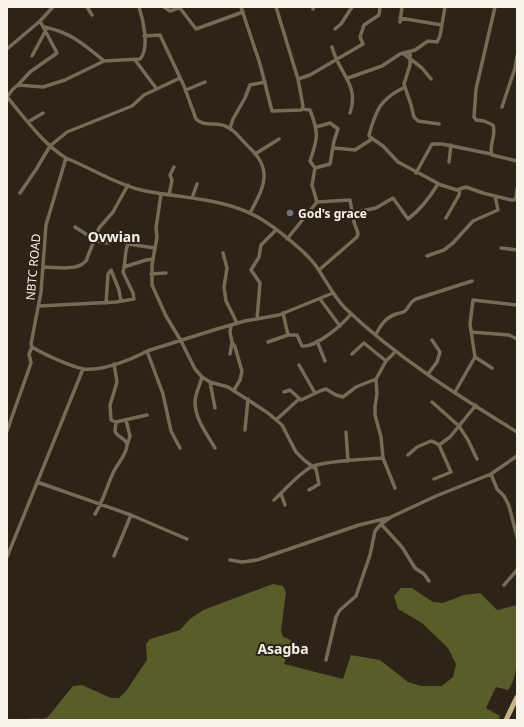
<svg xmlns="http://www.w3.org/2000/svg" width="524" height="727" font-family="'Noto Sans',sans-serif">
<rect width="100%" height="100%" fill="#2d2316"/>
<!-- forest -->
<path fill="#5a5d28" d="M273 584 283 586 286 592 281 631 283 637 291 640 284 664 343 679 351 655 380 660 408 682 421 686H442L453 677 456 664 448 648 422 623 398 609 394 596 401 588H412L433 602 443 603 464 595 480 593 497 610 517 605C517 627 522 673 508 690L496 687 486 708 500 716 498 720H25C33 717 39 720 47 718L73 686 82 685 111 698H119L126 691 147 660 146 644 150 639 180 630 190 619 203 610Z"/>
<g fill="none" stroke-linecap="round" stroke-linejoin="round">
<!-- minor -->
<path stroke="#756b56" stroke-width="3.5" d="M87 7 92 15
M164 7 170 11 181 7
M241 7 260 64 272 111 301 110 302 109 303 106 298 79 276 7
M495 7 476 89 474 117 476 120 484 121 493 125C497 135 488 146 492 155L517 161
M180 8 196 29 243 12
M313 9 314 7
M400 18 442 25
M400 22 402 7
M44 27C70 32 84 44 104 61
M335 29 341 24 352 7
M144 36 160 35 184 86 196 119C204 127 215 122 225 126 234 129 238 136 244 142 248 147 253 150 257 156 272 176 260 194 250 213
M332 47C338 72 360 85 350 113
M7 49 40 21 53 7
M410 52V65L404 84 411 105 414 117 418 121 439 124
M404 54 422 68 431 79
M32 56 46 30
M135 60 156 88
M348 78 382 66 400 54 415 50 428 41 437 42 440 36 445 7
M298 79 310 75 363 44 360 37 364 25 379 15 380 7
M18 85 30 72 57 53 40 21
M405 87C380 99 376 110 369 135L370 137 383 146 398 162 441 185 457 190 466 187 483 193 511 200H514L516 198 517 189
M186 90 205 82
M7 97C25 118 42 143 66 158 91 168 115 184 141 190 181 199 225 197 261 219 275 227 307 253 316 266 326 280 333 296 345 308 396 357 457 395 517 432
M7 97 13 89 18 85 43 87 65 80 104 61 140 59C150 48 143 19 139 7
M502 107 515 68 517 56
M302 109 310 110C319 133 318 138 310 161L315 168 312 185 317 202
M28 122 43 113
M230 128 233 119 245 98 250 85 265 82
M334 148 355 150 372 139
M255 154 279 139
M66 158 46 225 41 292 31 344 32 347C43 354 72 367 84 369 102 371 131 360 147 351L217 329 245 321 279 315 333 293
M449 162 451 145
M315 168 330 164 334 141 338 129 330 123 316 127
M416 173 432 144H442L491 154
M20 193 37 168 50 146 67 132 132 106 144 95 180 78
M161 194 156 228 157 237 152 265V285L166 316 181 341 195 369 202 377 210 382 228 387 268 413 282 425 296 452 304 460 316 469 319 484 309 490
M169 195 172 180 170 175 174 167
M192 198 197 184
M352 213 376 208 393 198 408 219C420 210 430 197 438 184
M446 218 459 195 460 189
M287 239 317 202 350 200 354 222 358 233 357 237 319 270
M128 244 155 248
M501 248 517 250
M223 253 227 268 224 287 226 301 237 323
M427 256 444 250 453 243 473 221 498 210 495 196
M43 267 65 268 75 267 81 265 86 261 99 228 113 212 128 185
M124 267 146 260 153 259
M151 274 166 273
M320 299 340 326
M106 303 108 274 111 270 119 290 121 301
M39 306 116 302 134 299 133 293 123 272C126 263 124 253 128 244L123 240 107 243 97 241 75 227
M257 319 260 283 251 270 259 257 261 245 276 230
M231 326 230 332 232 342 235 347 242 371 240 380 234 390
M471 332 509 335 517 339
M376 334C381 325 385 318 396 314 399 313 403 313 405 311 410 307 409 302 416 299L472 281
M288 335H297L302 346C316 348 343 324 351 314
M317 341 325 361
M268 342 288 335 283 313
M147 351 163 394 171 431 180 448
M230 354 232 342
M352 354 364 343 386 361
M475 357 492 368
M114 364 117 382 110 405 111 420 116 422 147 415
M299 365 315 393
M428 374 437 362 440 352 432 340
M202 377C200 385 195 394 195 402 195 419 207 434 215 448
M376 379 377 394 375 406V415L381 437 383 458 395 488
M210 382 215 408
M284 392 290 390 301 400 320 391 326 389 336 395 343 397 356 387 376 379 386 361 396 351
M455 392 475 357 470 324 473 300 517 305
M432 402 459 426 468 440 477 459
M126 420 130 436 127 445
M276 420 299 399
M245 430 248 399
M7 431 31 363 29 354 32 347
M346 432 348 461
M439 445 450 437 476 405
M408 455 417 447 431 441 434 442 439 445 451 472 434 479
M491 474 497 489 504 496 509 506 517 537
M37 482 131 515 187 539
M281 494 285 505
M274 500C286 489 297 475 311 467 321 461 369 459 383 458
M95 514C104 500 107 485 114 471 118 463 127 454 127 445 127 438 117 438 115 431 115 429 116 425 116 422
M381 524 402 547 415 568 424 574 429 581
M114 556 131 515
M7 557 83 369
M230 560 242 562 257 560 359 525 388 518
M504 585 517 570
M326 660 336 617 340 610 356 596 370 555 375 531 381 524 391 517 436 496 491 474 517 456"/>
<!-- primary -->
<path stroke="#c6b286" stroke-width="5" d="M506 720 517 697"/>
</g>
<!-- markers -->
<circle fill="#6b7280" stroke="#2d2316" stroke-width="1.5" cx="290" cy="213" r="4"/>
<g text-anchor="middle" dominant-baseline="central" stroke-width="4" stroke-linejoin="round" paint-order="stroke">
<!-- poi labels -->
<g font-size="12" font-weight="bold" fill="#f9f2e9" stroke="#2d2316" text-anchor="start">
<text x="298" y="213">God's grace</text>
</g>
<!-- street labels -->
<g font-size="12" fill="#f9f2e9" stroke="#2d2316">
<text transform="translate(33 267) rotate(-85)">NBTC ROAD</text>
</g>
<!-- quarter labels -->
<g font-size="14" font-weight="bold" fill="#f9f2e9" stroke="#2d2316">
<text x="114" y="236">Ovwian</text>
<text x="283" y="648">Asagba</text>
</g>
</g>
<!-- border -->
<rect width="524" height="727" fill="none" stroke="#f9f2e9" stroke-width="16"/>
</svg>
